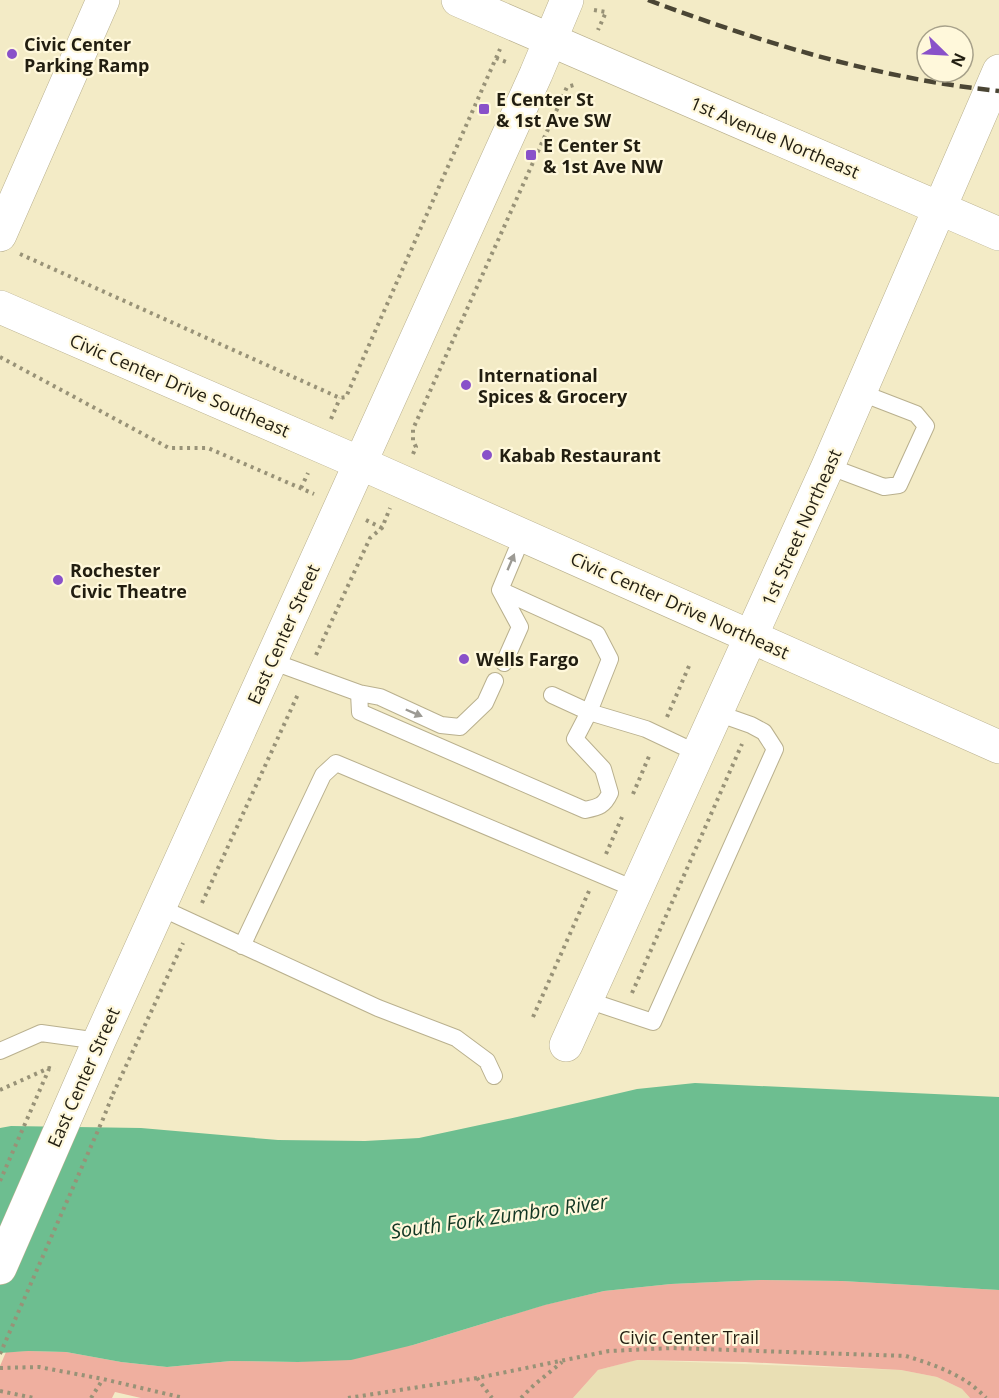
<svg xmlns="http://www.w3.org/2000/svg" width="999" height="1398" font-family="'Open Sans',sans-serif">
<rect width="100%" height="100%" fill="#f3ebc6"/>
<!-- built -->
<path fill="#e9dfb4" d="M636 1360 901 1370 937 1377 962 1389 970 1398H573L598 1370Z"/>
<!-- green -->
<path fill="#efaf9f" d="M761 1280 842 1281 999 1290V1398H970L962 1389 937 1377 901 1370 745 1362 637 1360 598 1370 573 1398H141L115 1392 112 1398H0V1366L6 1352 28 1351 66 1352 121 1362 167 1367 231 1361 298 1362 413 1345 544 1305 604 1291 671 1284Z"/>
<!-- water -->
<path fill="#6dbe90" d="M695 1083 999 1097V1290L842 1281 761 1280 671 1284 604 1291 545 1305 413 1345 351 1360 298 1362 231 1361 167 1367 121 1362 66 1352 28 1351 0 1353V1128L11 1126 141 1128 278 1140 365 1141 419 1138 517 1117 637 1089Z"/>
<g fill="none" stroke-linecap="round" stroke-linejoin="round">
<!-- lane casing -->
<g stroke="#b9b08e" stroke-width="18">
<path id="lane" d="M828 466 884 487 899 485 926 426 916 414 859 392
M500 590 597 634 610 659 589 712 552 695
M500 590 520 627 504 663
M500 590 523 535
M271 661 359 693 380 697 441 725 460 727 485 703 495 681
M359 693 360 712 585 810C599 807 604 806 610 793L603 769 575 739 589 712 646 729 699 754
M159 907 378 1008 456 1038 487 1061 494 1076
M242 946 323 775 336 763 637 890
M587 1000 653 1022 775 749 764 732 751 725 717 713
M0 1051 41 1033 99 1041"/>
</g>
<!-- street casing -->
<g stroke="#b9b08e" stroke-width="34">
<path id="street" d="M458 0 999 234
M0 235 103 0
M566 1045 828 466 999 71"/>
</g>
<!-- secondary casing -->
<g stroke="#b9b08e" stroke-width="34">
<path id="secondary" d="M0 307 360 463 999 747
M0 1268 99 1041 536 74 567 0"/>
</g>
<!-- path -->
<path stroke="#989277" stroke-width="4" stroke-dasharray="3 4.5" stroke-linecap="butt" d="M594 10 606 12 598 30
M496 58 509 63
M20 254 340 398 346 397 500 49
M0 357 169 448H208L314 494
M331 419 340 398
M413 454 416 447 413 441V429L567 87 574 85 575 83
M301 488 308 473
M366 520 382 528
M316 655 370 538 382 528 390 508
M667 717 689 666
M633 794 650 754
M606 854 622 817
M202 903 299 692
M632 993 742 744
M533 1017 589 891
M0 1090 49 1068 55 1070
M113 1094 183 943
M0 1181 49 1069
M0 1354 103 1119 113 1094H112
M0 1368 39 1367 103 1379 184 1398
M477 1378 492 1398
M0 1391 34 1398
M91 1398 103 1379
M348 1398 477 1378 609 1351 672 1348 906 1356C935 1365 965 1375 986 1398
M521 1398 534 1385 562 1362"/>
<!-- lane -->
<use href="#lane" stroke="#fff" stroke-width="16"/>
<!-- street -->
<use href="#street" stroke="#fff" stroke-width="33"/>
<!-- secondary -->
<use href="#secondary" stroke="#fff" stroke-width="33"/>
<!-- rail -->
<path stroke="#4a4534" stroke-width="4.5" stroke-dasharray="12 6" stroke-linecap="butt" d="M648 0C760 42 879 79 999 91"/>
</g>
<!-- one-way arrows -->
<defs><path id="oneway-solid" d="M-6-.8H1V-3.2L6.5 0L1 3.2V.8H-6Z" transform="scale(1.5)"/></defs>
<g fill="#9c9a94">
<use href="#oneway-solid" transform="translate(511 562) rotate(-67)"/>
<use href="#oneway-solid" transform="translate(414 713) rotate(23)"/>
</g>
<!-- markers -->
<g fill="#8951c9" stroke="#fff8db" stroke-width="2">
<circle cx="12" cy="54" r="6"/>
<rect x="478" y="103" width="12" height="12" rx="3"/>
<rect x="525" y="149" width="12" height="12" rx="3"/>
<circle cx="466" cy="385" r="6"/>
<circle cx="487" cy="455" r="6"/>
<circle cx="58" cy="580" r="6"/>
<circle cx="464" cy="659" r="6"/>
</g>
<g text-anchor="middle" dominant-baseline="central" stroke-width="4.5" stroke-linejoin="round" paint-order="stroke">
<!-- poi labels -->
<g font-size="18" font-weight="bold" fill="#221e11" stroke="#fff8db" text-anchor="start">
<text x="24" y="44">Civic Center<tspan x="24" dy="21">Parking Ramp</tspan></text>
<text x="496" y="99">E Center St<tspan x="496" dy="21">&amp; 1st Ave SW</tspan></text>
<text x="543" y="145">E Center St<tspan x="543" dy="21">&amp; 1st Ave NW</tspan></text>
<text x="478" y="375">International<tspan x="478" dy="21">Spices &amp; Grocery</tspan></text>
<text x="499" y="455">Kabab Restaurant</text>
<text x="70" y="570">Rochester<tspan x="70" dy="21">Civic Theatre</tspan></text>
<text x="476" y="659">Wells Fargo</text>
</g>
<!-- street labels -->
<g font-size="18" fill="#221e11" stroke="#fff8db">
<text transform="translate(775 137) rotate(23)">1st Avenue Northeast</text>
<text transform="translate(180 385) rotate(23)">Civic Center Drive Southeast</text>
<text transform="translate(801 527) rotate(-66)">1st Street Northeast</text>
<text transform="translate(680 605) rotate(24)">Civic Center Drive Northeast</text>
<text transform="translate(283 634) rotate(-66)">East Center Street</text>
<text transform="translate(83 1077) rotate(-66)">East Center Street</text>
<text x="689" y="1337">Civic Center Trail</text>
</g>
<!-- water labels -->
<g font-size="20" font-style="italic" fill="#123623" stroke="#fff8db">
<text transform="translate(499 1216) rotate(-8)">South Fork Zumbro River</text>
</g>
</g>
<!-- north arrow -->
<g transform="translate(945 54) rotate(114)"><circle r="28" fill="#fff8db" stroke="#a7a18a" stroke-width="1.5"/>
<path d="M0-4.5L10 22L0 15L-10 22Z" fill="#8951c9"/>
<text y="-9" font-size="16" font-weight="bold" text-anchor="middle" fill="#221e11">N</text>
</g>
</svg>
